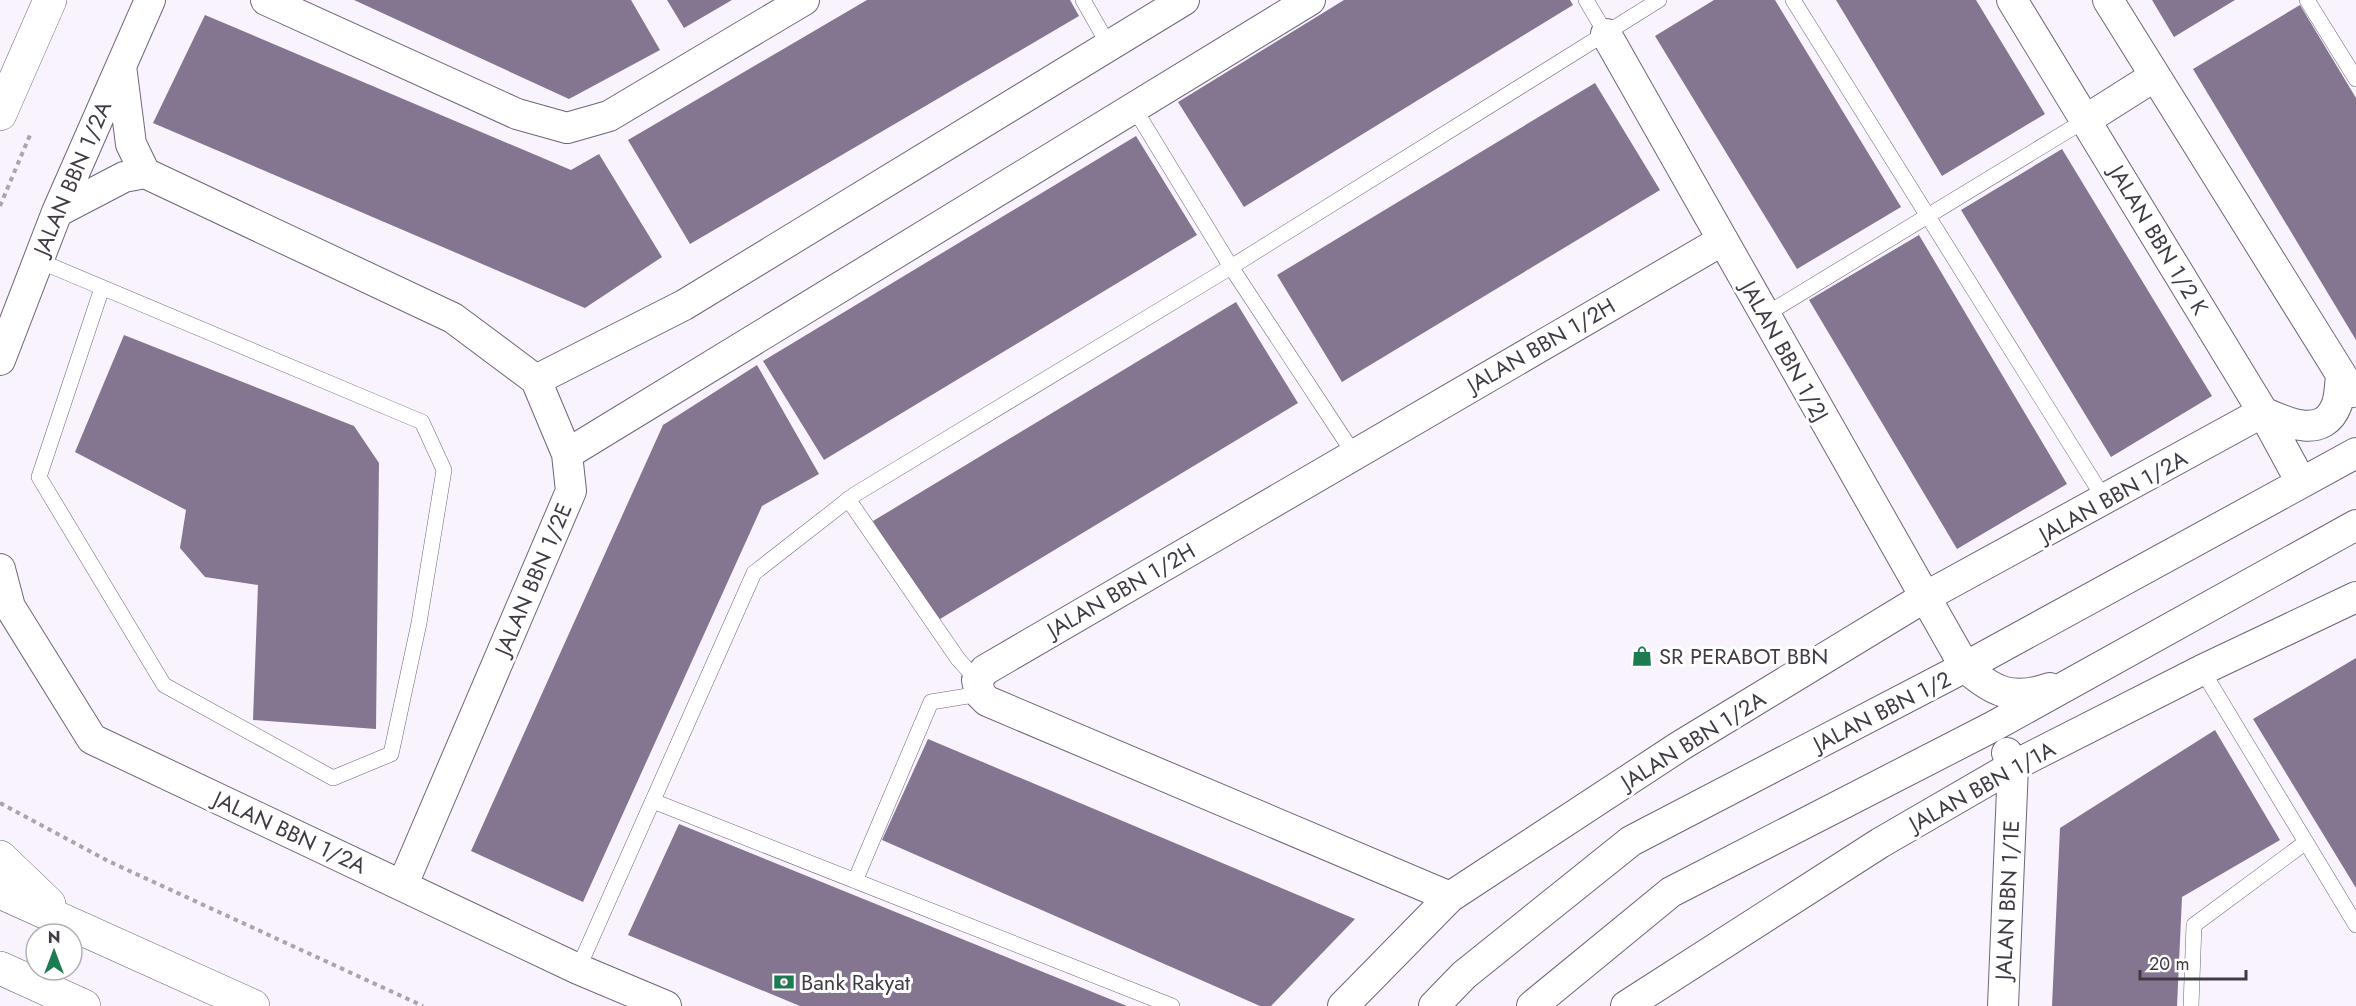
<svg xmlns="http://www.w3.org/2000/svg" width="2356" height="1006" font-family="Jost,sans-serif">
<rect width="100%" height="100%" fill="#f8f3fd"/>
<!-- building -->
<path fill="#847690" d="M354 0H631L660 50 569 99Z
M667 0H732L684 28Z
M867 0H1070L1079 16 690 244 628 140Z
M1344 0H1570L1573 5 1244 207 1178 102Z
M1714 0H1775L1901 207 1797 269 1655 36Z
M1836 0H1976L2045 114 1942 176Z
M2152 0H2235L2174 37Z
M2300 5 2356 98V340L2193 69Z
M205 15 571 170 599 154 662 257 585 308 153 123Z
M1595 83 1660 190 1342 382 1277 275Z
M1136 136 1197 235 824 460 763 361Z
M2062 149 2212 396 2111 457 1961 210Z
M1919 235 2067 484 1957 549 1809 300Z
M1236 302 1298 403 935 622 873 521Z
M124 335 354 426 379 463 376 729 253 720 258 585 205 577 180 548 186 510 75 452Z
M757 365 819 474 762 506 583 902 471 851 663 425Z
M2356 658V888L2253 719Z
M2215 730 2280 840 2182 897 2177 1006H2052L2060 828Z
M928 739 1355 919 1271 1006H1260L882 840Z
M679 824 1127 1006H800L628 935Z"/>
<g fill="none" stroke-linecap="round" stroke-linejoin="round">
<!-- service casing -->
<g stroke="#70647b" stroke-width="16">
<path id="service" d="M1083 0 1108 44
M1586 0 1606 34
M1793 0 2105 500
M2307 0 2356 79
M1134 108 1231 267 1354 454
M37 260 422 422 444 470 419 623 391 754 333 778 164 685 39 477 102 288
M1765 315 2087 119
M848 499 958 659 977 680
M2202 670 2356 925
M653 801 1172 1006
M855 881 931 702 980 694
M578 969 754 573 854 495 1231 267 1659 0
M2191 1006 2194 925 2306 842"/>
</g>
<!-- minor casing -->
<g stroke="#70647b" stroke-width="32">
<path id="minor" d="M266 0 517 114 567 128 609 116 804 0
M2012 0 2263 412 2301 482
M2108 0 2352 392
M1606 34 1965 667C1993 692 2012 701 2050 688
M121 66 131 144 145 173
M2087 119 2155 76
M57 212 124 177 145 173 453 318 536 380 567 454 571 491 403 884
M0 360 57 212 150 0
M536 380 684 305 1184 0
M567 454 1310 0
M0 569 10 607 92 739 578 969 666 1006
M1450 897 987 701 980 694 977 680 985 670 1723 240
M1343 1006 1450 897 1680 746 1925 597 2263 412C2287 423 2324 440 2337 404 2340 395 2340 384 2341 375
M1434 1006 1464 975 1631 841 1965 667 2356 453
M1532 1006 1671 892 1994 726 2356 525
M1626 1006 1880 843 2013 766 2202 670 2356 597
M2003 1006 2013 766 2007 753"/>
</g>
<!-- tertiary casing -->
<g stroke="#70647b" stroke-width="34">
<path id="tertiary" d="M0 114 50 0"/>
</g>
<!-- secondary casing -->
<g stroke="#70647b" stroke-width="34">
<path id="secondary" d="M0 857 49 904
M0 892 253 1006
M0 968 84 1006"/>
</g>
<!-- path -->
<path stroke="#a9a4ae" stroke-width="4" stroke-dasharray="4.5 4.5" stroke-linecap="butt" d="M0 206 30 135
M0 803 108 861 423 1006"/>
<!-- service -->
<use href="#service" stroke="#fff" stroke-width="15"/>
<!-- minor -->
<use href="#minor" stroke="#fff" stroke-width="30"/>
<!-- tertiary -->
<use href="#tertiary" stroke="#fff" stroke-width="33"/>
<!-- secondary -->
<use href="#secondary" stroke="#fff" stroke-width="33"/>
</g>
<!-- icons -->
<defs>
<g id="shop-bare" transform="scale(1.62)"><path d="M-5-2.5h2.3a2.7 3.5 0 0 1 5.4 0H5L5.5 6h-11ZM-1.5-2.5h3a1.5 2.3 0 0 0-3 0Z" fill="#1d7b51" stroke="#fff" stroke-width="2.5" paint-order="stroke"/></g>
<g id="bank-bare" transform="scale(1.62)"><path d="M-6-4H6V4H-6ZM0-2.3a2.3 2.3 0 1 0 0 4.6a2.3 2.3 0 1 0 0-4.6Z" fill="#1d7b51" stroke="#fff" stroke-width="2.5" paint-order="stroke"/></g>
</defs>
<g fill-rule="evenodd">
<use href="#shop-bare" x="1642" y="656"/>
<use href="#bank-bare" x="784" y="982"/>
</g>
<g text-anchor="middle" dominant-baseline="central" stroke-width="6" stroke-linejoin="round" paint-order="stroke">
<!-- street labels -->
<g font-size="22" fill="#403a45" stroke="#fff">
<text transform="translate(72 178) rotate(-67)">JALAN BBN 1/2A</text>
<text transform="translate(2159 240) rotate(59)">JALAN BBN 1/2 K</text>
<text transform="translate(1541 345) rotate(-30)">JALAN BBN 1/2H</text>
<text transform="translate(1785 351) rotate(61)">JALAN BBN 1/2J</text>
<text transform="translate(2113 496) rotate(-29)">JALAN BBN 1/2A</text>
<text transform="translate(533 579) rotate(-67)">JALAN BBN 1/2E</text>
<text transform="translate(1121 590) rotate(-30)">JALAN BBN 1/2H</text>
<text transform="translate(1882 711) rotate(-27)">JALAN BBN 1/2</text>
<text transform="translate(1693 740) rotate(-32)">JALAN BBN 1/2A</text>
<text transform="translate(1982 786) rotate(-29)">JALAN BBN 1/1A</text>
<text transform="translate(290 832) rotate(25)">JALAN BBN 1/2A</text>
<text transform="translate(2007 900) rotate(-87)">JALAN BBN 1/1E</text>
</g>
<!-- poi labels -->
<g font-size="22" fill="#403a45" stroke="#fff" text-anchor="start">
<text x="1659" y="656">SR PERABOT BBN</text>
<text x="801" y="982">Bank Rakyat</text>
</g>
</g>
<!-- north arrow -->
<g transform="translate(54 952)"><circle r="28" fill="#ffffff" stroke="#b3b0b5" stroke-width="1.5"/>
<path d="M0-4.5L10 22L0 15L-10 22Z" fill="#1d7b51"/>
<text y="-9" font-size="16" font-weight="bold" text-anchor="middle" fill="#403a45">N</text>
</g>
<!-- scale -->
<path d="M2140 970v9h106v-9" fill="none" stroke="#403a45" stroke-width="3"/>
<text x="2149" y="970" font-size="18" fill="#403a45" stroke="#ffffff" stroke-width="4.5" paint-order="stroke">20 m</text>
</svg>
